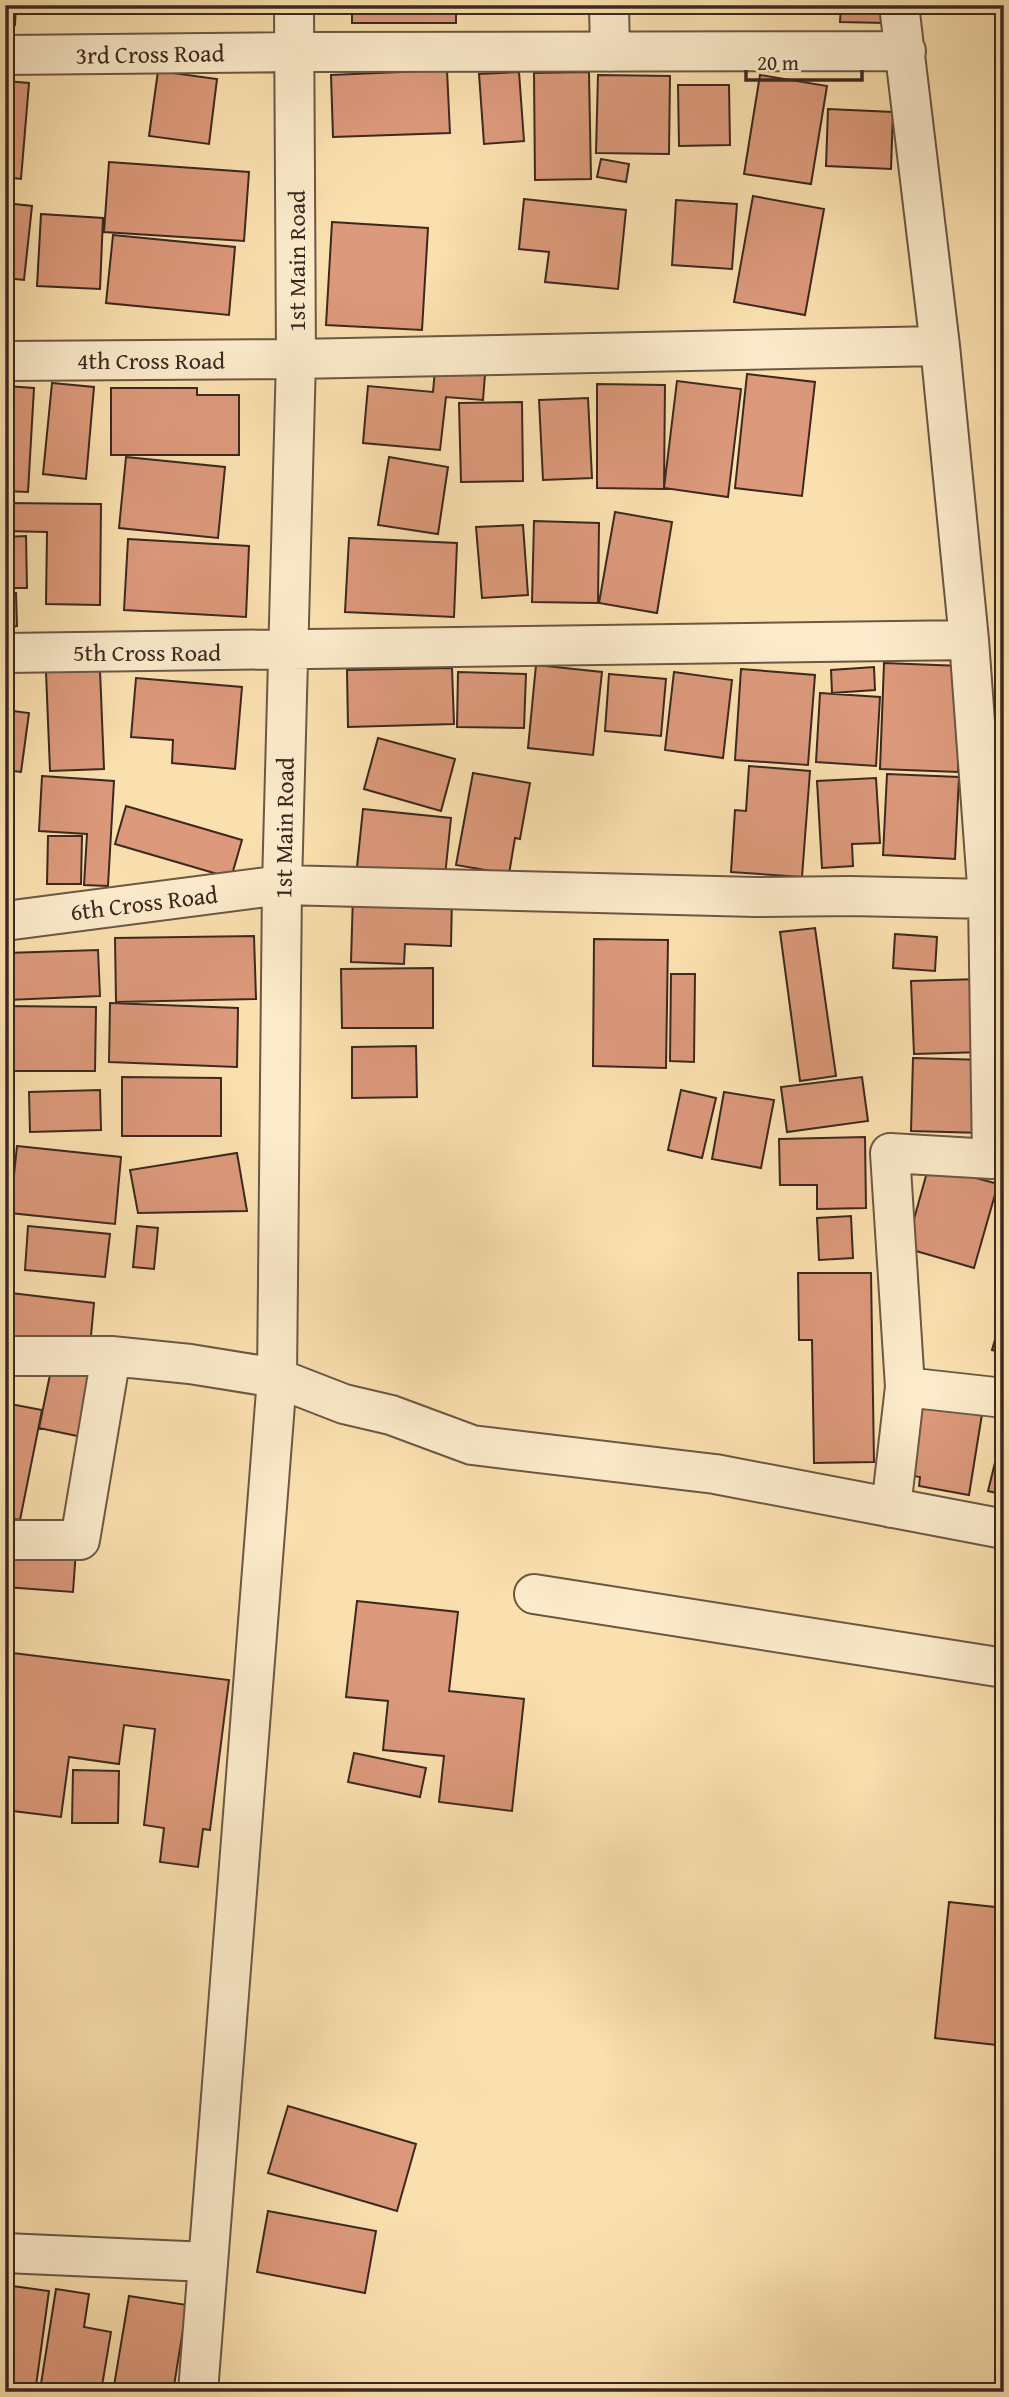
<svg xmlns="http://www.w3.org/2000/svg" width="1009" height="2397" font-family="'Gentium Book Plus',serif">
<rect width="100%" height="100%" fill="#fbe0af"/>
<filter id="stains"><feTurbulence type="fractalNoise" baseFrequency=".00286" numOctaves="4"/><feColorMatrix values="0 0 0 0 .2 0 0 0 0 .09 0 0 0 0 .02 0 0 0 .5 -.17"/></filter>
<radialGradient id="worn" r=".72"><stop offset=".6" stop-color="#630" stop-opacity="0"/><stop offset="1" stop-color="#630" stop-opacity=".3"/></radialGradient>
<!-- building -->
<path fill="#dc997b" stroke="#3b2920" stroke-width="2" d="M5 5H16L15 25H5Z
M352 5H456V23H352Z
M828 5H885V23L840 22 841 5Z
M447 70 450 133 333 137 331 75Z
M158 71 217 79 209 144 149 136Z
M519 72 524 141 484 144 479 74Z
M589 72 591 179 535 180 534 73Z
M598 75 670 76 669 154 596 153Z
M760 75 827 86 811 184 744 174Z
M5 81 29 83 21 179 5 177Z
M678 85H729L730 145 679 146Z
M828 109 893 112 891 169 826 166Z
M601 159 629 164 626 182 597 177Z
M109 162 249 172 244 241 104 232Z
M753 196 824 209 805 315 734 302Z
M524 199 626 210 618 289 545 282 549 252 519 249Z
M676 200 737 204 732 269 672 265Z
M5 203 32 206 24 280 5 278Z
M41 214 103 218 100 289 37 286Z
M332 222 428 228 422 330 326 325Z
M113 235 235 247 229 315 106 303Z
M435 369 485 374 483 400 446 397 440 450 363 443 368 386 433 392Z
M747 374 815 382 802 496 735 488Z
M677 381 741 389 728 497 664 488Z
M52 383 94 387 86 479 43 474Z
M597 384 665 385 664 489 597 488Z
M5 386 34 388 28 492 5 491Z
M111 388H197V395H239V455H111Z
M588 398 592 478 543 480 539 400Z
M522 402 523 481 461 482 459 403Z
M126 457 225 467 218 538 119 528Z
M389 457 448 467 438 534 378 525Z
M5 503 101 504 100 605 46 604 47 532 5 531Z
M615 512 672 522 657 613 599 603Z
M534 521 599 523 598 603 532 602Z
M523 525 528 595 482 598 476 527Z
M26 536 27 588H5V537Z
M349 538 457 543 454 617 345 612Z
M128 539 249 546 246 617 124 610Z
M5 593H16L17 626 5 627Z
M884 663 961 666 958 772 880 769Z
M536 665 602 672 593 755 528 748Z
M874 667 875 690 832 693 831 670Z
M452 668 454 724 348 727 347 670Z
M741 669 815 675 808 765 735 760Z
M100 670 104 769 50 771 46 672Z
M458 672 526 674 524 728 457 727Z
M674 672 732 680 723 758 665 750Z
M609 674 666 679 661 736 605 731Z
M136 678 242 687 235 769 172 763 173 740 131 737Z
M820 693 880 697 876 766 816 762Z
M5 710 29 713 21 772 5 770Z
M378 738 455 759 441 811 364 789Z
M749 766 810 771 802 877 731 872 735 810 746 811Z
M473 773 530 783 520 839 515 838 509 874 456 865Z
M887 774 959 777 955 859 883 855Z
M42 776 114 781 108 886 84 885 87 834 39 831Z
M876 778 880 843 852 844 853 866 822 868 817 781Z
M126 806 242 840 231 878 115 844Z
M363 809 451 818 445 876 357 867Z
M48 836H82L81 884H47Z
M353 894 452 897 451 946 405 944 404 964 351 962Z
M815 928 836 1076 800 1081 780 932Z
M895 934 937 937 935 971 893 968Z
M254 936 256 999 116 1002 115 938Z
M594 939 668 940 666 1068 593 1066Z
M98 950 100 996 8 1000 6 953Z
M433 968V1028H342L341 969Z
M671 974H695L694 1062 670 1061Z
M980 979 983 1052 914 1054 911 981Z
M110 1003 238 1008 237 1067 109 1062Z
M5 1006 96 1007 95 1071H5Z
M416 1046 417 1097 352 1098V1047Z
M913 1058 985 1060 983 1133 911 1131Z
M122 1077 221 1078V1136H122Z
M862 1077 868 1121 787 1132 781 1087Z
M100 1090 101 1130 30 1132 29 1092Z
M681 1090 716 1098 702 1158 668 1150Z
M724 1092 774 1100 761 1168 712 1159Z
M865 1137 866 1208 817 1209V1185H780L779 1139Z
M17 1146 121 1157 115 1224 10 1213Z
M237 1153 247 1211 138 1213 130 1170Z
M929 1165 998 1184 974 1268 906 1248Z
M851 1216 853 1258 819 1260 817 1218Z
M28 1226 110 1234 105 1277 25 1270Z
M137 1226 158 1228 154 1269 133 1267Z
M798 1273H871L874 1462 814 1463 812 1340H799Z
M11 1293 94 1303 90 1347 6 1337Z
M1004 1308V1353L992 1350Z
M52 1365 96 1374 82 1437 39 1428Z
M5 1403 42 1410 20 1520 5 1517Z
M918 1404 982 1414 969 1495 919 1486 920 1477 907 1475Z
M1004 1426V1495L988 1491Z
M5 1550H76L73 1592 5 1587Z
M357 1601 458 1612 449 1691 524 1699 512 1811 439 1802 444 1756 383 1750 388 1701 346 1697Z
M5 1652 229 1680 210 1830 203 1829 198 1867 160 1862 164 1828 144 1825 155 1729 124 1725 119 1764 69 1757 61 1817 5 1810Z
M354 1753 426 1768 420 1797 348 1782Z
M73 1770 119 1771 118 1823H72Z
M949 1902 1004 1908V1974L996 2045 935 2038Z
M288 2106 416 2144 397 2211 268 2173Z
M268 2211 376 2231 365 2293 257 2272Z
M5 2285 49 2291 36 2386 5 2382Z
M56 2289 89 2294 84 2327 111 2332 101 2392 40 2390Z
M129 2296 187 2305 173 2392H113Z"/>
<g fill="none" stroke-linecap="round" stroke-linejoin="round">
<!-- minor casing -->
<g stroke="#6b5744" stroke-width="42">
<path id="minor" d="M609 5 610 52
M899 5 940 346
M5 55 295 52 906 51
M5 361 296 359 940 346 969 640
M5 653 969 640 988 899 992 1159 890 1153 905 1387 891 1508
M5 921 282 885 756 897 850 896 988 899
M5 1356H111L190 1364 277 1378 344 1404 391 1415 472 1445 715 1474 1004 1529
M905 1387 1004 1398
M5 1540H80L111 1356
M534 1594 1004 1668
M5 2253 208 2262
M198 2392 277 1378 282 885 296 359 294 5"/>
</g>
<!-- minor -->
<use href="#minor" stroke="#fcebcb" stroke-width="38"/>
</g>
<g text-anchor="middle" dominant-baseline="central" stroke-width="5" stroke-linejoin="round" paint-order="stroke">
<!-- street labels -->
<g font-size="24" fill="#3b2920" stroke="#fcebcb">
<text transform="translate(150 54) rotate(-1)">3rd Cross Road</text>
<text transform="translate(296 261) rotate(-90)">1st Main Road</text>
<text x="151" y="360">4th Cross Road</text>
<text x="147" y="652">5th Cross Road</text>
<text transform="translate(284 828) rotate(-89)">1st Main Road</text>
<text transform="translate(144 903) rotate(-7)">6th Cross Road</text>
</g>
</g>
<!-- margin -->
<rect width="1009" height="2397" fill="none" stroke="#fbe0af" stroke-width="28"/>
<rect x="7" y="7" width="995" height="2383" fill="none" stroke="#3b2920" stroke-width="3.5"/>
<rect x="14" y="14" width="981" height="2369" fill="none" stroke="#3b2920" stroke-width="2"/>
<!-- scale -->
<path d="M746 70v10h116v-10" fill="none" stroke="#3b2920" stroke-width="3.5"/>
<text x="757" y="70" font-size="21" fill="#3b2920" stroke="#fcebcb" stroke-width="5" paint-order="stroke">20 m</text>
<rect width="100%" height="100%" filter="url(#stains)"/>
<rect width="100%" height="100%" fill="url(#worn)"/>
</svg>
